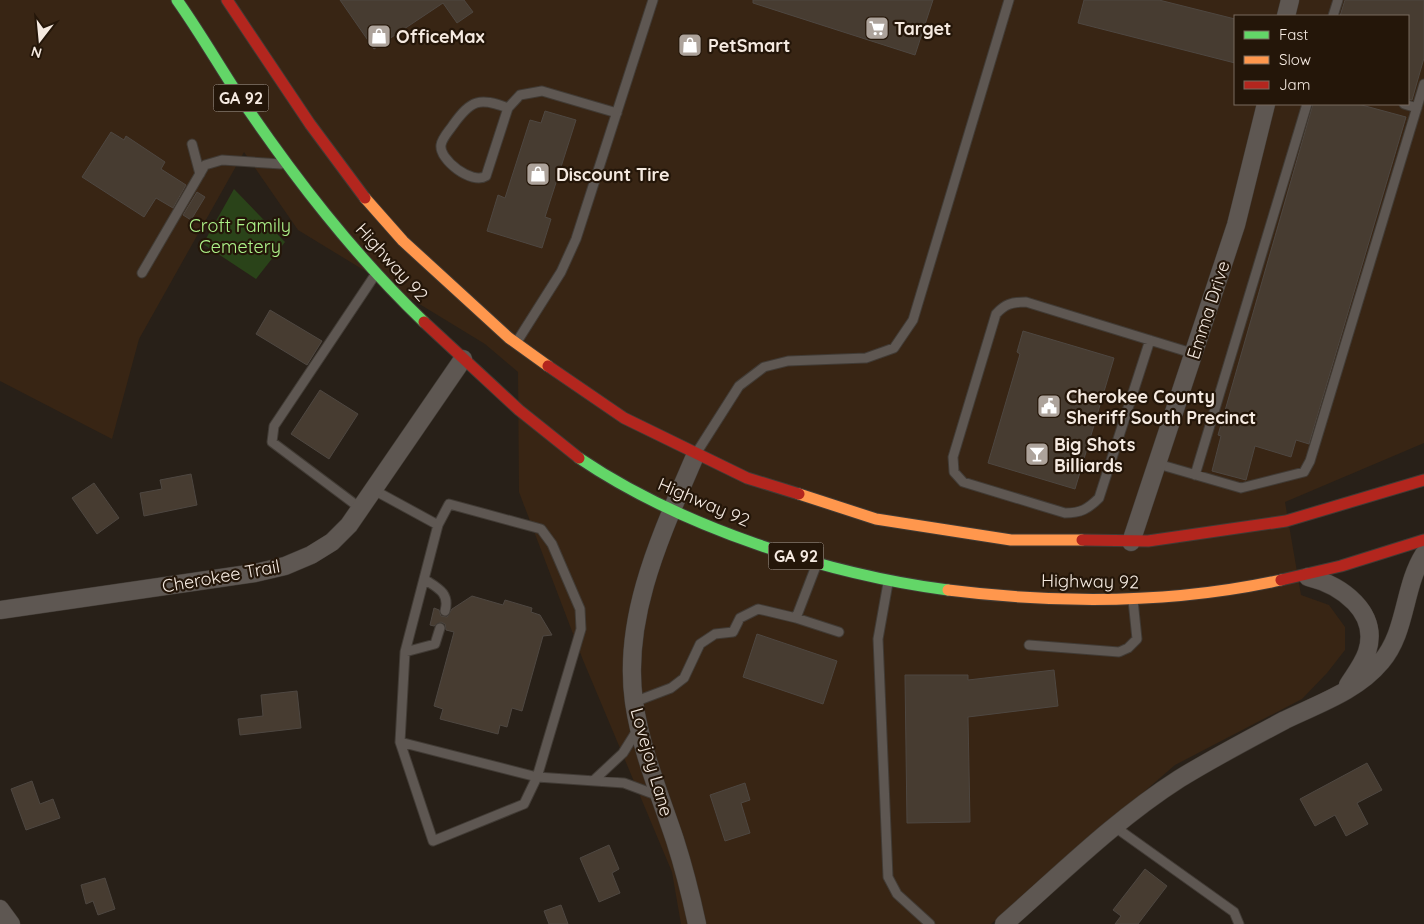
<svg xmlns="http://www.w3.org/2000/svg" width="1424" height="924" font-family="Quicksand,sans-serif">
<rect width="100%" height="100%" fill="#282018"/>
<!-- built -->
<path fill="#382514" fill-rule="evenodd" d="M0 0H1424V443L1285 502 1301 595 1329 605 1345 627V650L1327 673 1302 699 1175 765 991 924H681L672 872 583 660 519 492 518 372 485 344 298 230 244 152 139 339 112 439 0 381ZM1235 16H1408V104H1235Z"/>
<!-- green -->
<path fill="#2a4319" d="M234 189 285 242 256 279 203 244Z"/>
<!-- building -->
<path fill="#473c31" stroke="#4e4741" d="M340 0H464L473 12 457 23 443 3 374 49Z
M753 0H933L915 55 753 3Z
M1084 0H1159L1235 19V63L1078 23Z
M1345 0H1424V58L1412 100 1408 99V16H1340Z
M1313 104H1358L1406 117 1309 444 1296 440 1291 457 1255 446 1246 480 1212 471 1221 436 1218 435Z
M545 111 576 120 545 217 551 219 542 248 487 231 498 195 505 198 530 120 541 123Z
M111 132 124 140 126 136 165 162 161 169 186 185 173 208 156 198 144 217 82 177Z
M197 192 205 197 191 220 183 215Z
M270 310 322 341 307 365 256 334Z
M1023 331 1114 358 1075 489 988 463 1020 354 1017 352Z
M320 390 358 414 329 459 291 434Z
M191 474 197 505 144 516 140 493 162 489 160 480Z
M94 483 119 518 97 534 72 498Z
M472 596 503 605 505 600 532 608 531 612 540 615 552 635 543 636 522 711 512 708 507 727 500 725 498 734 440 719 443 709 434 706 454 632 446 630 445 624 441 622 434 626 430 625 434 608 439 610 441 616 447 617 452 609Z
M757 634 837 661 823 704 743 677Z
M1054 670 1058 706 968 717 970 822 907 823 905 675H968V680Z
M297 691 301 728 240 735 238 719 263 716 261 695Z
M1367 763 1382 790 1357 803 1368 824 1346 836 1335 815 1315 826 1300 799Z
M32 781 40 804 53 799 60 818 26 830 11 789Z
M745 783 750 800 741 803 750 833 725 841 710 795Z
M609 845 619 869 612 873 620 893 599 902 580 858Z
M1145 869 1167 886 1138 924H1115L1121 916 1113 910Z
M105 878 115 909 98 915 93 901 86 904 81 885Z
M561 905 568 924H549L544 911Z"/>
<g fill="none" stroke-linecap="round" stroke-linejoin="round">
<!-- lane casing -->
<g stroke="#413b35" stroke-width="11">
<path id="lane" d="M1333 16 1338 0
M1404 104 1417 108
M508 108C479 97 471 100 453 125 449 131 442 138 441 145 439 160 472 185 486 176L508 108 520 95 542 91 617 113
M192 144 200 174
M142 273 205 165 222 160 281 164
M518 340 561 272 576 239 653 0
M1150 340 1099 498C1088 509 1081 513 1065 513L963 482 954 472 953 457 996 314C1005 304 1012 302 1026 302L1195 354
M697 452 739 386 764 367 788 361 866 358 894 348 913 320 1009 0
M1158 464 1241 488 1304 472 1310 461 1424 84
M1195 475 1307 104
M372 489 438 525 405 652 400 742 433 841 524 804 537 777 624 783 659 796
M360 508 272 442 274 426 375 275
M424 579C438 588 450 593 445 611
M888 583 878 639 888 877 897 894 930 924
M796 618 839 632
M1029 645 1119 652 1128 648 1137 639 1133 600
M405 652 435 644 440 628
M634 702 671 688 684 678 700 644 715 634 733 632 740 618 758 609 796 618 816 566
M400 742 537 777 581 629 580 609 552 544 541 529 449 504 438 525
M593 781 623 753 638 729
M1115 827 1234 912 1239 924"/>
</g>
<!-- street casing -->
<g stroke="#413b35" stroke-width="19">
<path id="street" d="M1286 16 1290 0
M695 456C662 533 622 616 634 702 641 750 660 795 675 840 684 868 691 896 697 924
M1131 542 1236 225 1266 104
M1308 577C1341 585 1380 612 1367 652 1363 664 1355 674 1348 685
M0 610 255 573 285 566 311 555 332 542 349 525 463 359
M0 909 11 924
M1004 924C1061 874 1115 820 1179 779 1213 758 1249 739 1285 720 1318 704 1357 691 1381 662 1407 632 1403 587 1424 554"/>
</g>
<!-- fast casing -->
<g stroke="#413b35" stroke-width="13">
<path id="fast" d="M177 0C199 31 218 64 239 96 294 177 353 254 424 322
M579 458C681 527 826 574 948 590"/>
</g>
<!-- slow casing -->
<g stroke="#413b35" stroke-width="13">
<path id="slow" d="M365 198 403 241 509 338 548 366
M799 494 876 519 1011 540H1082
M948 590C1059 604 1172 604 1281 580"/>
</g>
<!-- jam casing -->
<g stroke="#413b35" stroke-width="13">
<path id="jam" d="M227 0 310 124 365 198
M424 322 519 410 579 458
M548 366 624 418 747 478 799 494
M1082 540 1148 541 1286 521 1424 480
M1281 580 1341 566 1424 540"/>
</g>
<!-- lane -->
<use href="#lane" stroke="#5e5752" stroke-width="9"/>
<!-- street -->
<use href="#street" stroke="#5e5752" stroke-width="18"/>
<!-- fast -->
<use href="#fast" stroke="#63d668" stroke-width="11"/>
<!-- slow -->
<use href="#slow" stroke="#ff974d" stroke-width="11"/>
<!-- jam -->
<use href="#jam" stroke="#b3261e" stroke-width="11"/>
</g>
<!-- icons -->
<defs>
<g id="supermarket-square" transform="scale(1.25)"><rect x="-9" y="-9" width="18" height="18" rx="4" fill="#ada39b" stroke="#241609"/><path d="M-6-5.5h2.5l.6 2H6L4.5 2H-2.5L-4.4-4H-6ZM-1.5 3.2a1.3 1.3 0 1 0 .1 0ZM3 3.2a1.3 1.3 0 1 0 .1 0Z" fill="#fff"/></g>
<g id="shop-square" transform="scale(1.25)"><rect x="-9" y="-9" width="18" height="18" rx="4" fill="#ada39b" stroke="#241609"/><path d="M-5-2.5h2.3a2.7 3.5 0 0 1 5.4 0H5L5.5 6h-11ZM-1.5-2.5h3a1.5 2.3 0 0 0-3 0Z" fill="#fff"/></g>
<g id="civic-square" transform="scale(1.25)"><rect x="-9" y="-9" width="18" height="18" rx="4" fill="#ada39b" stroke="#241609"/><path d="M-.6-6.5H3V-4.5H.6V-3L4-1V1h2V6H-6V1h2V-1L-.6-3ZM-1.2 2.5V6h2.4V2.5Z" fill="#fff"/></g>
<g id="bar-square" transform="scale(1.25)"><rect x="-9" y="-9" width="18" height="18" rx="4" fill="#ada39b" stroke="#241609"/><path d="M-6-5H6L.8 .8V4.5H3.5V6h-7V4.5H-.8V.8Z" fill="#fff"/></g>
</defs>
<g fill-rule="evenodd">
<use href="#supermarket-square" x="877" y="28"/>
<use href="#shop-square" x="379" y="36"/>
<use href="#shop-square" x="690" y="45"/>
<use href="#shop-square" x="538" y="174"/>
<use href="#civic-square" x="1049" y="406"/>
<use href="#bar-square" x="1037" y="454"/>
</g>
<g text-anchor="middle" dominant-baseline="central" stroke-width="4.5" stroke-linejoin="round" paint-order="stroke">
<!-- shield labels -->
<g fill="#241609" stroke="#b6aaa0" stroke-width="1">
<rect x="213.5" y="84.5" width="55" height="27" rx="4"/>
<rect x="768.5" y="542.5" width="55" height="27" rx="4"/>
</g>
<g font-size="16" font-weight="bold" fill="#f5eae1">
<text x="241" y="98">GA 92</text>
<text x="796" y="556">GA 92</text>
</g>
<!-- poi labels -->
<g font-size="18" font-weight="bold" fill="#f5eae1" stroke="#241609" text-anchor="start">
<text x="894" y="28">Target</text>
<text x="396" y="36">OfficeMax</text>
<text x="708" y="45">PetSmart</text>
<text x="556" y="174">Discount Tire</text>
<text x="1066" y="396">Cherokee County<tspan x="1066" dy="21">Sheriff South Precinct</tspan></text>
<text x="1054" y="444">Big Shots<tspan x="1054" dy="21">Billiards</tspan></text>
</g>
<!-- park labels -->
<g font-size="18" fill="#adf389" stroke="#241609">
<text x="240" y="225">Croft Family<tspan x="240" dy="21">Cemetery</tspan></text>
</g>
<!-- street labels -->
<g font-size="18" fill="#f5eae1" stroke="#241609">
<text transform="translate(392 262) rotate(48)">Highway 92</text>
<text transform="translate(1208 310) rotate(-72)">Emma Drive</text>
<text transform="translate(704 502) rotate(23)">Highway 92</text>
<text transform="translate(221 576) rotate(-10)">Cherokee Trail</text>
<text transform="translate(1090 581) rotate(1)">Highway 92</text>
<text transform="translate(652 762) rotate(74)">Lovejoy Lane</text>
</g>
</g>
<!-- legend -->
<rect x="1234" y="15" width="175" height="90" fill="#241609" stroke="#786b5f"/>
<rect x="1244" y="31" width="25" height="8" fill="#63d668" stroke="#786b5f"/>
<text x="1279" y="40" font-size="15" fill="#f5eae1">Fast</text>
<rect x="1244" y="56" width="25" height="8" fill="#ff974d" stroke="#786b5f"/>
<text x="1279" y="65" font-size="15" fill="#f5eae1">Slow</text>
<rect x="1244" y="81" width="25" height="8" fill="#b3261e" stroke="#786b5f"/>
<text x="1279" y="90" font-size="15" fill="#f5eae1">Jam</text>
<!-- north arrow -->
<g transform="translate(40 40) rotate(196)" stroke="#241609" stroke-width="4" paint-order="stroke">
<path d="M0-4L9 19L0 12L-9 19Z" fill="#f5eae1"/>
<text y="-8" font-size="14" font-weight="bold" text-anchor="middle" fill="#f5eae1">N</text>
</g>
</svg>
